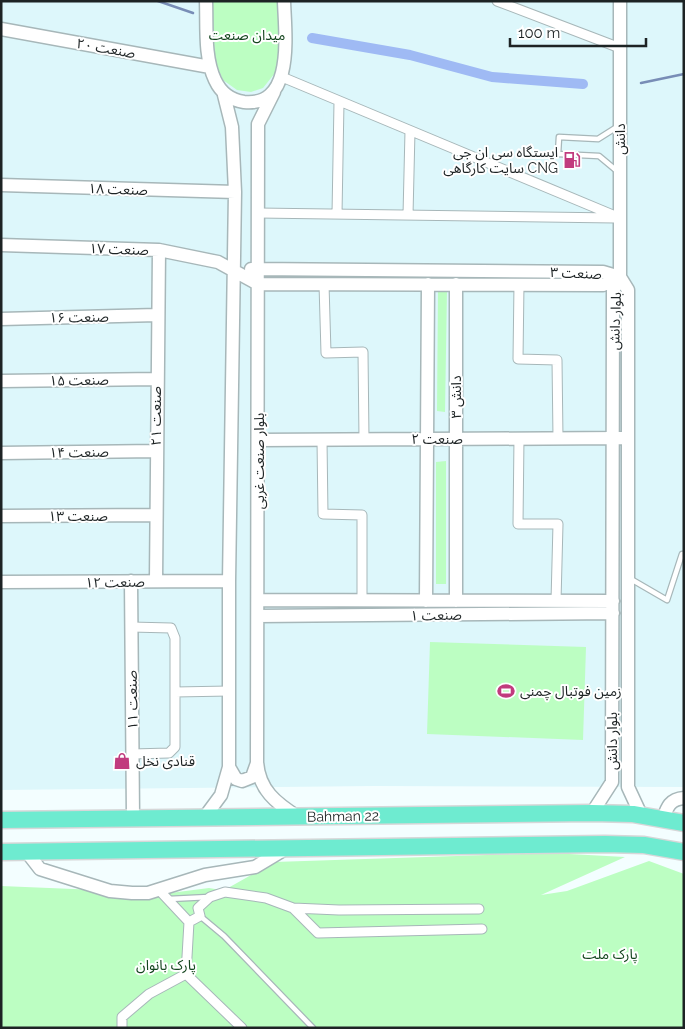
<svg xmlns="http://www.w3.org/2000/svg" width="685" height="1029" font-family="Raleway,'Noto Sans Arabic',sans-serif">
<rect width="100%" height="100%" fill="#f3feff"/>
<!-- built -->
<path fill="#ddf7fb" d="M1 1H684V787L375 786 1 790Z"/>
<!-- green -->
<path fill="#bcfec2" d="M212 1H281L279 68 263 88 251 92 237 90 223 80 215 61Z
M438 289H447L445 412 437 411Z
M446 461V584H436V462Z
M430 642 586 647 583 740 427 734Z
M551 853 625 857 541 895 567 891 649 861 684 874V1028H1V886L170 893 209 888 264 897 228 888 274 862Z"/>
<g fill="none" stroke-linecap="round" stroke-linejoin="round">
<!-- stream -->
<path stroke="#788db6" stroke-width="2.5" d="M158 1 193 13
M641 83 684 74"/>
<!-- canal -->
<path stroke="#9fbaf4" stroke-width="10" d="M312 38 410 55 492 77 583 84"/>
<!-- lane casing -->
<g stroke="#a7b7b9" stroke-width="7">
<path id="lane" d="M617 171 599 156 558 154 559 137 598 139 617 127
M629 578 667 600 682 554H684
M169 899 209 897
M200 916 224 936 313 1028"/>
</g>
<!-- street casing -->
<g stroke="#a7b7b9" stroke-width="11">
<path id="street" d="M497 1 620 48
M282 77 620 218
M258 213 615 218
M337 214 339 102
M408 215 410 131
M324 284 326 353 363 352 364 439
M519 284 518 359 557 360 558 438
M519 438 518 524H558L556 601
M322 440 323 514 362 515V600
M131 627 171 628 175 638V747L169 753 132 754
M175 692 229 691
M293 908 318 933 482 929
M189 922 200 916 198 908 210 897 225 892 266 898 293 908 339 910 479 909
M186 974 242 1028
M122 1028V1017L149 994 186 974 189 922 159 890"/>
</g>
<!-- secondary casing -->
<g stroke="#a7b7b9" stroke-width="15">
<path id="secondary" d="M206 1C207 26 204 57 215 80 221 93 230 100 244 102 295 107 285 34 284 1
M1 29 210 67
M274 92 258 124 257 762C259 790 276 803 298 817
M1 185 235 192
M1 245 159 250 218 262 258 284 603 285 620 277
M251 269 603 272 620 277
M620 277 628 290V787L641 815
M1 319 157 315
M1 381 157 379
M259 440 622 438
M1 453 156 451
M1 516 156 515
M131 581 133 818
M156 581 159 250
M1 582 229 581
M259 600 613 601
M426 601 428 284
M456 601V284
M258 616 613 613
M229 767 236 779 242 781 252 777 257 763
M592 813 612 782 613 291 620 277V1
M204 818 221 795 229 767V581L235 192 232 127 224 95
M663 819C667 807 670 799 684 798
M26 851 40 869 110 891 132 893H148L205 875 255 867 285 849"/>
</g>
<!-- highway casing -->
<g stroke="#d6d7d8" stroke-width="19">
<path id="highway" d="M1 820 592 813 633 814 684 823
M1 852 605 844 644 845 684 852"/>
</g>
<!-- lane -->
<use href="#lane" stroke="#fff" stroke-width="4.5"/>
<!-- street -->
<use href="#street" stroke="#fff" stroke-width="9"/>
<!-- secondary -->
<use href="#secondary" stroke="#fff" stroke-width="12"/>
<!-- highway -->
<use href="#highway" stroke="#6eebd0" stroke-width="16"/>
</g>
<!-- icons -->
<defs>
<g id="fuel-bare" transform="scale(1.35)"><path d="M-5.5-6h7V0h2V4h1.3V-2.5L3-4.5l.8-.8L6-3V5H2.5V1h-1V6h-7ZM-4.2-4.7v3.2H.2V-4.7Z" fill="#c13b7e" stroke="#fff" stroke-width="2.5" paint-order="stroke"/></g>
<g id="stadium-bare" transform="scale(1.35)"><path d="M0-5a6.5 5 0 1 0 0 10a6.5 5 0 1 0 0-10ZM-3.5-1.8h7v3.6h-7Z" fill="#c13b7e" stroke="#fff" stroke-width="2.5" paint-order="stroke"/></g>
<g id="shop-bare" transform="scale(1.35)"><path d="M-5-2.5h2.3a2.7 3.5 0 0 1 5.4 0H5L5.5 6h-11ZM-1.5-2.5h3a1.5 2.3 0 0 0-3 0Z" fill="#c13b7e" stroke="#fff" stroke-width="2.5" paint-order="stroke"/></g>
</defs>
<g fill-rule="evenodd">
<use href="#fuel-bare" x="572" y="160"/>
<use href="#stadium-bare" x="506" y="691"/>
<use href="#shop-bare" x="122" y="761"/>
</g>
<g text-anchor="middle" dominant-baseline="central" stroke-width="4" stroke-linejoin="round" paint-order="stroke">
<!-- park labels -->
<g font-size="14" fill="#14451e" stroke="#fff">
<text x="247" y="35">میدان صنعت</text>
<text x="610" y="954">پارک ملت</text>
<text x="166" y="965">پارک بانوان</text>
</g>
<!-- street labels -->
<g font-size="14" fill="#1d2324" stroke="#fff">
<text transform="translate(106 48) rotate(10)">صنعت ۲۰</text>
<text transform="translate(620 139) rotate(-90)">دانش</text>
<text transform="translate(118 189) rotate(2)">صنعت ۱۸</text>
<text transform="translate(119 249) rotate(2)">صنعت ۱۷</text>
<text transform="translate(576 273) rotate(2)">صنعت ۳</text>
<text transform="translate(79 317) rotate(-1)">صنعت ۱۶</text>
<text transform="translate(615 321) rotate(-88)">بلوار دانش</text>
<text transform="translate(79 380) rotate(-1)">صنعت ۱۵</text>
<text transform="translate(456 397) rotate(-90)">دانش ۳</text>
<text transform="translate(156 416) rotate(-90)">صنعت ۲۱</text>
<text x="437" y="439">صنعت ۲</text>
<text transform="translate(79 452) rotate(-1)">صنعت ۱۴</text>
<text transform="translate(259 461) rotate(-90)">بلوار صنعت غربی</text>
<text x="78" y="516">صنعت ۱۳</text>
<text transform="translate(115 582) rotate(-1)">صنعت ۱۲</text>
<text transform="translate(436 615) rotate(-1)">صنعت ۱</text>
<text transform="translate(132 700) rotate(-91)">صنعت ۱۱</text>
<text transform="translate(612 741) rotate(-90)">بلوار دانش</text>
<text transform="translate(343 816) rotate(-1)">Bahman 22</text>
</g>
<!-- poi labels -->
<g font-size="14" fill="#1d2324" stroke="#fff" text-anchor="start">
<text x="558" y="152" text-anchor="end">ایستگاه سی ان جی<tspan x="558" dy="16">سایت کارگاهی CNG</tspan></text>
<text x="520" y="691">زمین فوتبال چمنی</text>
<text x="136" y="761">قنادی نخل</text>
</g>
</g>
<!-- border -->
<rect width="685" height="1029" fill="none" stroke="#1d2324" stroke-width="5"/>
<!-- scale -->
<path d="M510 38v8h136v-8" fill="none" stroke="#1d2324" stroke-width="2.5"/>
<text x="518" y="38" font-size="15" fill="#1d2324" stroke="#ffffff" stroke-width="4" paint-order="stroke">100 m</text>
</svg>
